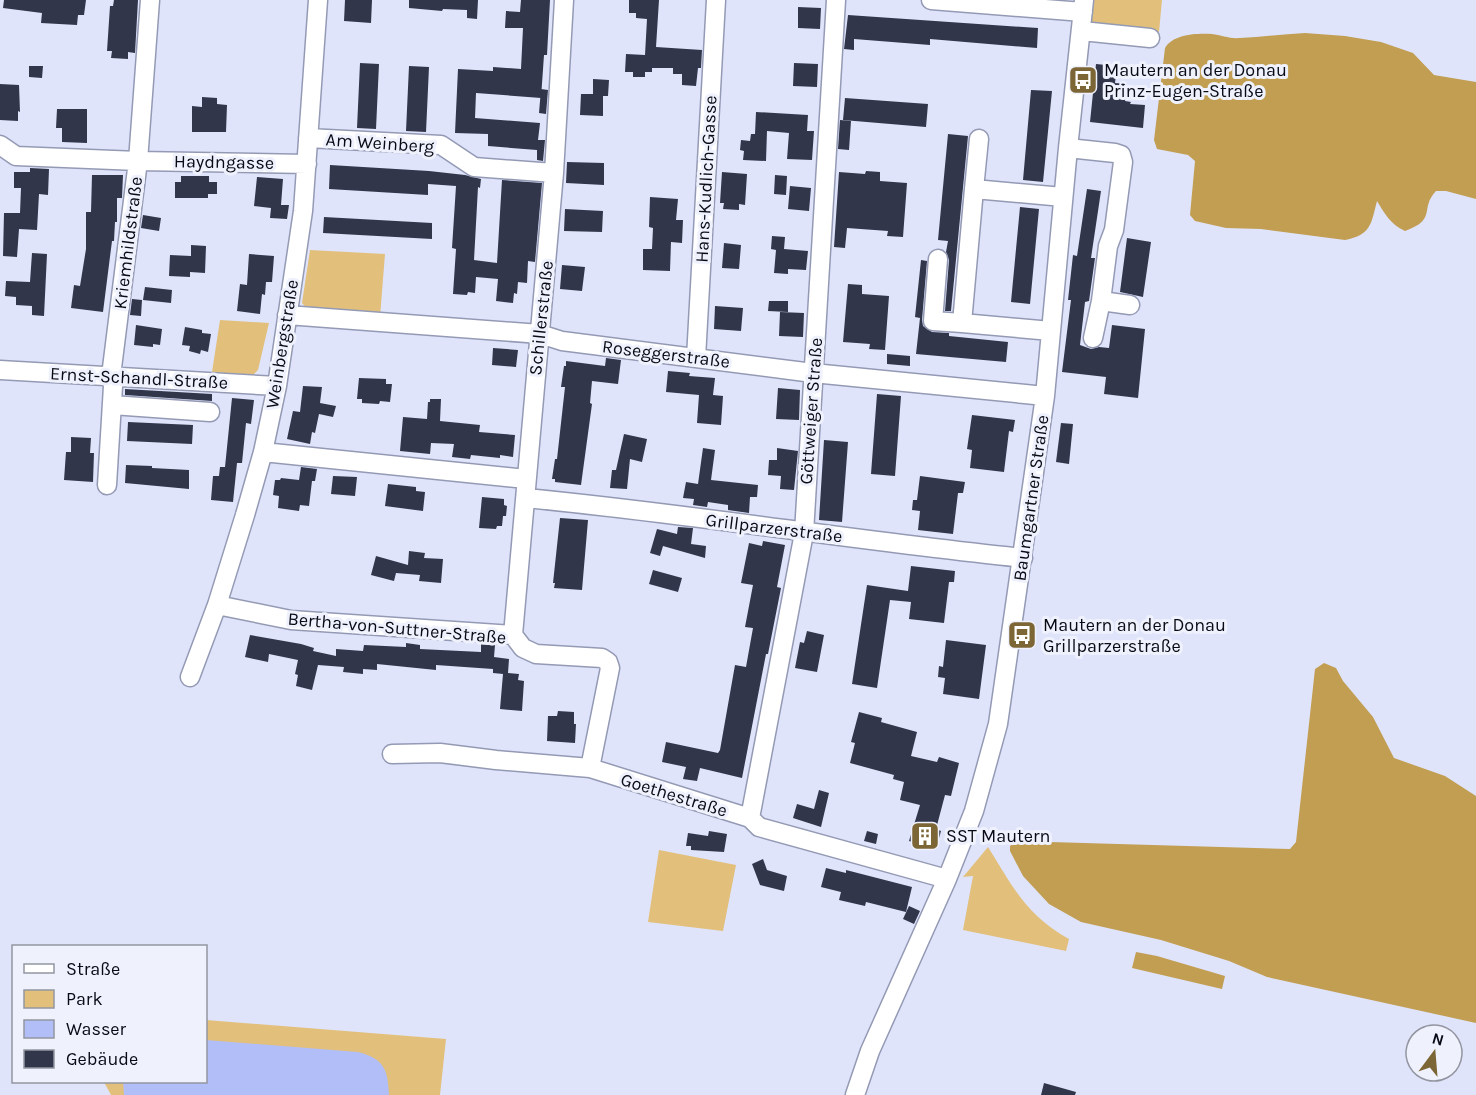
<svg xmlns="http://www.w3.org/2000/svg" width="1476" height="1095" font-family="Karla,sans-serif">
<rect width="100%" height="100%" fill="#dfe4fb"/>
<!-- green -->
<path fill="#e2c07b" d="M1092 0H1162L1159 32 1094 25 1090 22Z
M310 250 385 254 380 317 309 311 302 303Z
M220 320 269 323 258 370 253 375 212 372Z
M988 847C1013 887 1026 915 1069 939L1066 951 963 930 973 876 963 877Z
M659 850 736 865 723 931 648 922Z
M206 1020 446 1039 440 1095H111L104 1082H206Z"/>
<!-- forest -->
<path fill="#c29e52" d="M1305 33 1345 36 1381 42 1413 53 1434 75 1476 82V199L1446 191H1436C1419 209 1438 219 1405 231 1390 224 1385 214 1377 201 1371 224 1371 235 1345 240L1261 229 1226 228 1195 221 1190 215 1195 161 1188 155 1157 149 1154 140 1165 48C1173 34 1197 33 1212 34 1221 35 1230 39 1240 38 1261 37 1283 34 1305 33Z
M1324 663 1336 668 1343 681 1373 717 1394 758 1445 776 1476 796V1023L1267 977 1229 961 1161 940 1081 922 1049 904 1023 876 1010 851V846L1016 841 1290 849 1296 842 1315 669Z
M1136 952 1157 956 1225 976 1222 989 1132 968Z"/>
<!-- water -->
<path fill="#b1bef8" d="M206 1040 358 1052C384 1059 388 1069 389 1095H124L123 1082H206Z"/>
<!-- building -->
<path fill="#31364b" d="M4 0H86L84 15H78L77 25 41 23 42 13 3 8Z
M114 0H138L135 53 128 52V59L111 58 112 51H107L110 6H113Z
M345 0H372L371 23 344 21Z
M409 0H478L477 19 467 18V10L443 9 442 11 409 8Z
M521 0H550L547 55H544L541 98 476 93 475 118 540 123 538 140H545L543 161 537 160V150L488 146V134L455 133 458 69 493 71V67L521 69 523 28H505L506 11 520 12Z
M629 0H659L656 47 702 50 701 68H698L696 86 682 85V74H673V68H652V72H645V77H633V72H625L626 54 645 55 647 19 636 18V13H629Z
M798 7 821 8 820 29 798 28Z
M848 15 1038 28 1037 48 930 39V45L854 39V50L844 49Z
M360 63 379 64 376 129 357 128Z
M794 63 818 64 817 87 793 86Z
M1096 64 1117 66 1115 83 1127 84 1125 101 1131 102 1130 104 1145 105 1143 128 1090 122Z
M29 66H43L42 78 29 77Z
M409 66 429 67 426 132 406 131Z
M593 79 609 80 608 96H603V116L580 115 581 94H593Z
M0 84 19 85 20 112 18 111V121L0 120Z
M541 89 548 90 546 114 539 113Z
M1031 90 1052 91 1043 182 1023 180Z
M202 97 217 98V104L227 105 226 132H192V106L202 107Z
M845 98 928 104 926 127 843 120Z
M57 109H87V143L62 142V128H56Z
M756 112 808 115 807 131H814L812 160 787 159 789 133 767 131 766 161 743 160 744 151 740 150 741 140 750 141 751 134H755Z
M840 120 851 121 849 150 838 149Z
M948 134 968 136 951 311H945L949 260 946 252 948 241 938 240Z
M567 162 604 163V185L566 183Z
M330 165 429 171 465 175 481 179 480 188 478 187 474 260 497 263 502 180 542 183 535 262 528 261 527 283 518 282 517 294 514 293 513 303 496 301 498 279 476 277 475 293 468 292 467 295 453 294 456 249 452 248 456 186 428 184V195L329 189Z
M30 168 49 169 48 195 39 194 37 230 19 229 17 257 3 256 4 213H20L21 188H14V172H30Z
M866 171 880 172V181L907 183 903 237 887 236 888 231 847 228 845 248 834 247 839 172 865 174Z
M722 172 747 174 745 205 739 204V210L723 209 724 203H720Z
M92 175H123L122 198H117V222H115L114 241H112L103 312 71 308 74 285 80 286 86 249V212H91Z
M775 175 787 176 786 195 774 194Z
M181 176H209V182H217V194H208V198H175V182H181Z
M257 177 283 179 281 205H289L287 219 270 218 271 208 254 206Z
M790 186 811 188 809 211 788 209Z
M1087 189 1101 191 1091 258H1095L1089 301 1085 302 1080 345 1091 349 1099 347 1109 348 1112 325 1145 329 1138 398 1104 394 1106 377 1062 372 1071 300H1068L1073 255 1077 256Z
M650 197 678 199 676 220H683L682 243 671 242 670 271 643 270V249H652L653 228 649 227Z
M1020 207 1039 209 1030 304 1011 302Z
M565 209 603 211 602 232 564 231Z
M143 215 161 218 159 231 141 228Z
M324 217 432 223V239L323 233Z
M772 236 785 237 784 249 808 251 806 270 788 269V274L774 273 776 250 771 249Z
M1127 238 1151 242 1143 297 1120 292Z
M724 243 741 245 739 269 722 268Z
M191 245 206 246 205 273 190 272V277L169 276 170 255 191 256Z
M32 253 47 254 44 316 32 315V306L16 305V297L5 296 6 281 30 282Z
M249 254 274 256 272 282H266L265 295 262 294 260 314 237 311 240 284 247 285Z
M921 260 927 261 922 320 923 326 932 332 949 333V336L1008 342 1006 362 916 354 920 318 915 317Z
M562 265 585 267 582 291 560 289Z
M848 284 862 285V294L889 296 885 350 869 349 870 344 843 342Z
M145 287 172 290 171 303 143 300Z
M132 299 142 300 141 316 130 315Z
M769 301H788V312L768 311Z
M715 306 743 308 741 331 714 329Z
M780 312 804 313 803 337 779 336Z
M136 325 162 329 160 345 153 344V347L134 345Z
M185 327 202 330V333L211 334 208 352 201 350 200 354 189 351 190 346 182 345Z
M493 348 518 350 516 367 492 365Z
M887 354 910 356V366L887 364Z
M606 358 621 360 618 384 592 381 590 403 592 404 581 485 555 482V479H552L555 459H557L565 387H561L564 366H566V361L605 366Z
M668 371 690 373 689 376 715 378 713 395 723 396 721 425 697 423 699 395 666 392Z
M359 378 386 379V384H392L390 402 380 401 379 404 362 403V399H357Z
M303 386 322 387 320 403 336 406 333 417 319 414 315 433 312 432 310 444 287 439 293 411 300 412Z
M778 388 800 390 799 420 776 419Z
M125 389 212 394V401L125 395Z
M877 394 901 396 895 476 871 474Z
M232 398 254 400 251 424 246 423 242 463H237L233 502 211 500 213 476H219L220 467H225Z
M430 399H441L440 421 480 425 479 432 515 435 513 457 500 455V458L471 455 470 459 452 457 454 444 431 443 430 454 400 451 403 417 427 419 428 402H430Z
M972 415 1015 420 1013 432 1009 431 1004 472 970 468 972 450 967 449Z
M128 422 193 425 192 444 127 441Z
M1061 423 1073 424 1069 464 1056 462Z
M624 434 647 439 642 462 630 459 627 489 610 488 612 470H616Z
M71 437 91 438 90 453H94L93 482 64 480 66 452H71Z
M824 440 848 442 842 522 819 520Z
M703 448 715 450 711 480 758 485 757 497H750L749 513 728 510V505L708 502 707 507 693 505 694 499 683 498 686 482 698 484Z
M777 448 798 451 794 490 780 489 781 476 768 475 769 460H777Z
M126 465 152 466V468L189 470V489L125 483Z
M301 467 317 469 315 481H312L309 506 300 505 299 511 278 508 279 496 273 495 275 480H280L281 478 299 480Z
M333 476 357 477 355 496 331 494Z
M920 476 965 482 963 493H958L953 534 918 530 920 511 912 510 913 500H917Z
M388 484 416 487V491L425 492 423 511 385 506Z
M482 497 504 499V505L507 506 506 516H503L502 526H497L496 529 479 528Z
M560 518 588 520 582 590 554 588 555 583H553Z
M678 527 693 528 691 544 706 546 705 558 663 546 660 556 650 553 657 529 677 534Z
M763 541 785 545 777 587 781 588 768 654H766L742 778 700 768 697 781 683 779 686 767 662 762 666 742 718 753 720 750 735 665 746 667 753 628 745 627 753 585 741 583 749 543 762 546Z
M409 551 425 553 424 558 443 559 441 583 419 581 420 575 396 573 394 581 371 575 376 556 408 565Z
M911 566 955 571 954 582H949L944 623 909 619 911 602 890 600 877 688 852 684 867 585 908 591Z
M653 570 682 578 678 592 649 584Z
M807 631 824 635 817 672 795 668 800 642 804 643Z
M250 635 301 644 314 648 313 651 336 656V649L363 651 364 645 406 647V643L420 645V649L481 652V644L495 645 494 657 509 659 508 673 519 674 518 680 524 681 522 711 500 709 503 674 493 673V669L436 665V670L377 664V670L363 669V674L343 672 344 667 318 665 312 690 296 686 298 675 295 674 298 660 269 654 268 662 245 657Z
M946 640 986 645 979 699 943 694 945 678 938 677 939 666 943 667Z
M558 711 574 712V724H576L575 743 547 741 548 716H557Z
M859 712 882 718 881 722 917 732 911 756 937 762 939 757 959 763 951 796 945 795 936 829 941 831 936 849 909 841 920 805 900 800 904 782 893 779 894 775 850 763 855 743 851 742Z
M819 790 829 793 821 827 793 818 797 804 814 809Z
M709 831 727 834 724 852 691 850V846H686L688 833 708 836Z
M867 831 878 834 876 844 864 841Z
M763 859 767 870 787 876 784 891 760 885 752 864Z
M826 868 846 873V870L912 887 906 912 866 902 865 906 839 900 841 892 821 887Z
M909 906 920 911 914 924 903 919Z
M1044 1083 1076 1092 1075 1095H1041Z"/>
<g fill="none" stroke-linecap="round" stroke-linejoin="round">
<!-- minor casing -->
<g stroke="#949ab4" stroke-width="21">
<path id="minor" d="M931 0 1083 12
M1082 31 1150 38
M308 138 441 145 474 167 554 173
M979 139 974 189 1063 197
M0 145 16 156 138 161 307 164
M1068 148 1115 153 1121 155 1123 162 1114 230 1108 246 1101 301 1093 338
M974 189 962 323 1051 331
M938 259 933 321 962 323
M1101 301 1130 305
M287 315 540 334 562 341 813 373 1045 396
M696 358 716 0
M0 370 277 386
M112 405 210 412
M263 452 526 479
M107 485 113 386 111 376 138 161 150 0
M526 498C692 514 857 541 1023 558
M217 605 291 620 513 635 523 648 536 654 602 658 608 662 610 668 590 768
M513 635 554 173 564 0
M190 677 217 605 245 515 263 452 277 386 303 211 318 0
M392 754 440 753 496 760 590 768 750 818 759 827 947 879
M750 818 804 533 836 0
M855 1095 870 1051 947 879 974 811 998 724 1045 396 1068 148 1084 0"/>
</g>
<!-- minor -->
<use href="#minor" stroke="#fff" stroke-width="18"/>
</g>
<!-- icons -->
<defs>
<g id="bus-square" transform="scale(1.5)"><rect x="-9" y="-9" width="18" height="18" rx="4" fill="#7d6636" stroke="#eff2fd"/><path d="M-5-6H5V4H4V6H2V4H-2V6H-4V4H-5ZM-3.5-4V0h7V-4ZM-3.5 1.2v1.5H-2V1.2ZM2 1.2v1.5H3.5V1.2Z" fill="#fff"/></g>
<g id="building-square" transform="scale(1.5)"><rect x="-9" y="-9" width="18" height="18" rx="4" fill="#7d6636" stroke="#eff2fd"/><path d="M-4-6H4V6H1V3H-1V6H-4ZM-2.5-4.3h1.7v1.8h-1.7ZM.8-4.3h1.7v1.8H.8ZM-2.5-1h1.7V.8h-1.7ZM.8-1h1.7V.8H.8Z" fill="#fff"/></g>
</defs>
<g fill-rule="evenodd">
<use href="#bus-square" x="1083" y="80"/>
<use href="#bus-square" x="1022" y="635"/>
<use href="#building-square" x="925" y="836"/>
</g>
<g text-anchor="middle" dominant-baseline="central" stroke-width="6" stroke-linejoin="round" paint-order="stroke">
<!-- poi labels -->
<g font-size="18" fill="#090b14" stroke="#eff2fd" text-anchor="start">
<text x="1104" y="70">Mautern an der Donau<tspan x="1104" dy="21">Prinz-Eugen-Straße</tspan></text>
<text x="1043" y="625">Mautern an der Donau<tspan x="1043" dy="21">Grillparzerstraße</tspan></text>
<text x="946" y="836">SST Mautern</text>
</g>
<!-- street labels -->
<g font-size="18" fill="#090b14" stroke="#eff2fd">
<text transform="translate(380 143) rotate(4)">Am Weinberg</text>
<text transform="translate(224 162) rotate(1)">Haydngasse</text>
<text transform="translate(706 179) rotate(-87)">Hans-Kudlich-Gasse</text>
<text transform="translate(128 243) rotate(-83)">Kriemhildstraße</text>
<text transform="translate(541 318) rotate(-84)">Schillerstraße</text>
<text transform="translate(282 344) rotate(-81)">Weinbergstraße</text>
<text transform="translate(666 354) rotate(7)">Roseggerstraße</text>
<text transform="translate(139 378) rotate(3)">Ernst-Schandl-Straße</text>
<text transform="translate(811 411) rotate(-86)">Göttweiger Straße</text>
<text transform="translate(1031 498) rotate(-82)">Baumgartner Straße</text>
<text transform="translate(774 528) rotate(7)">Grillparzerstraße</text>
<text transform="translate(397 628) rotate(5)">Bertha-von-Suttner-Straße</text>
<text transform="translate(674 795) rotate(17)">Goethestraße</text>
</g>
</g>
<!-- legend -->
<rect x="12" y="945" width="195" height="138" fill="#eff2fd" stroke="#9396a0" stroke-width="1.5"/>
<rect x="24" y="964" width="30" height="9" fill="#ffffff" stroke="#9396a0" stroke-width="1.5"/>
<text x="66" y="975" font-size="18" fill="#090b14">Straße</text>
<rect x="24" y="990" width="30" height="18" fill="#e2c07b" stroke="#9396a0" stroke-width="1.5"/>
<text x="66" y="1005" font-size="18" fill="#090b14">Park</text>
<rect x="24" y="1020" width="30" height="18" fill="#b1bef8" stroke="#9396a0" stroke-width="1.5"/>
<text x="66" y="1035" font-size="18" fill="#090b14">Wasser</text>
<rect x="24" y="1050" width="30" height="18" fill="#31364b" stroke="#9396a0" stroke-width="1.5"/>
<text x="66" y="1065" font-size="18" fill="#090b14">Gebäude</text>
<!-- north arrow -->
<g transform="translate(1434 1053) rotate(16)"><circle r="28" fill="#eff2fd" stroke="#9396a0" stroke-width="1.5"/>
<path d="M0-4.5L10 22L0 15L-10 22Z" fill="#7d6636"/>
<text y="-9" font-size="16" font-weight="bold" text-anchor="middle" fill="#090b14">N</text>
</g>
</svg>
